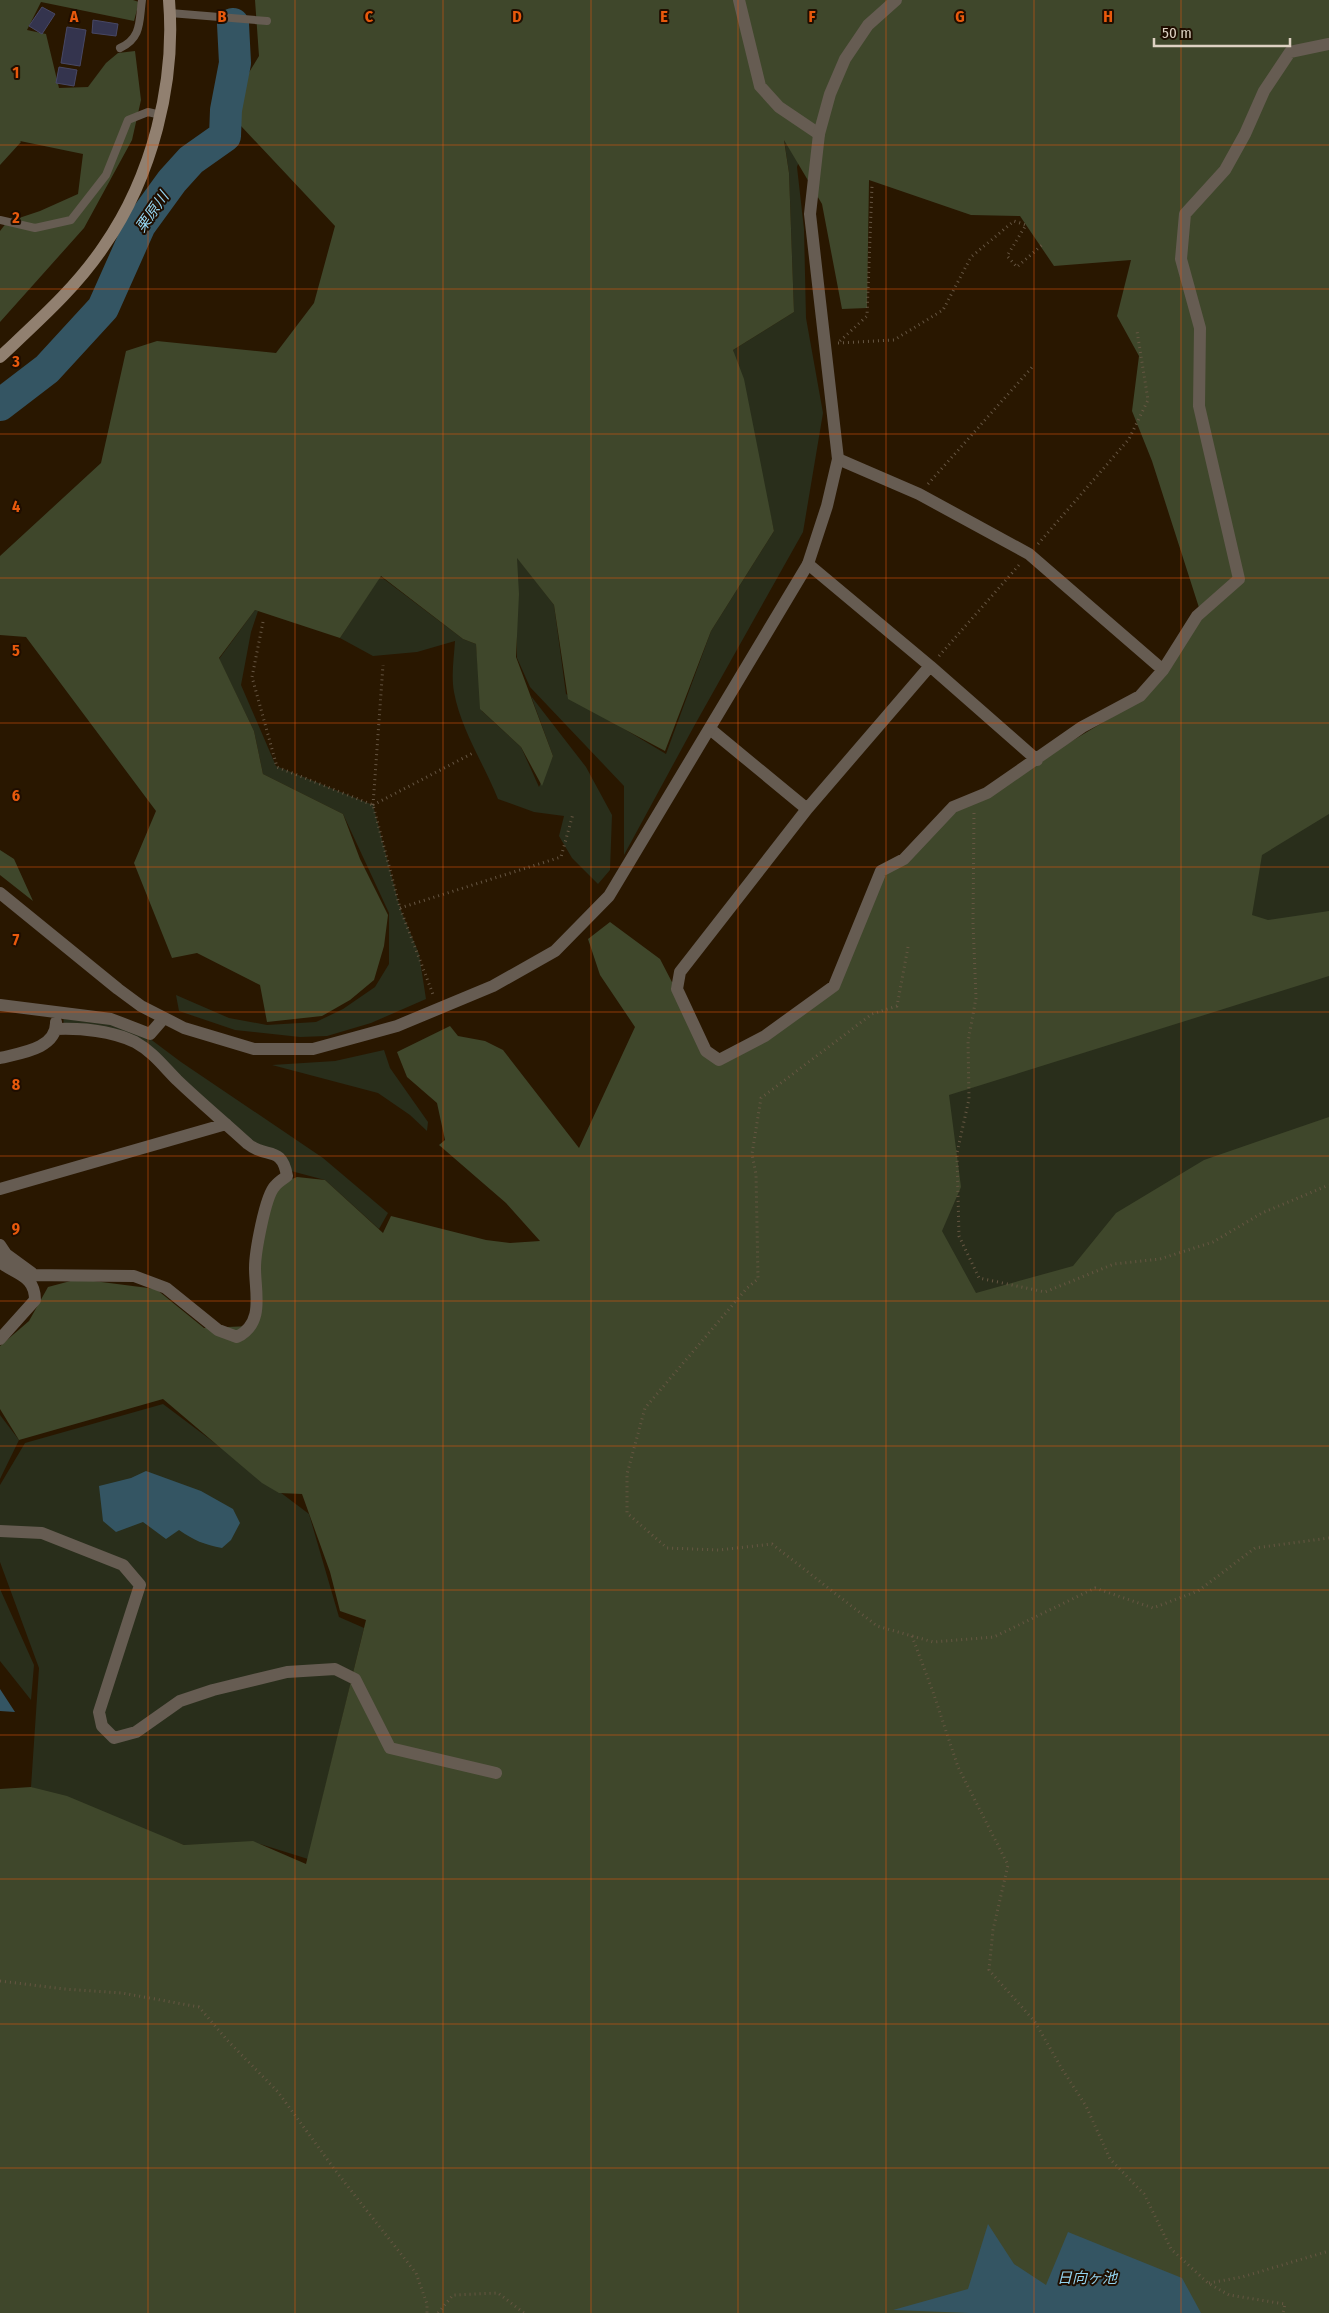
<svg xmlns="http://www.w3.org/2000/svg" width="1329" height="2313" font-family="'Fira Sans Condensed','Noto Sans JP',sans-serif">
<rect width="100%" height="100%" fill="#291700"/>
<!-- green -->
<path fill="#292e1b" d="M784 139 806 140 797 167 804 229 806 318 823 413 803 532 693 728 624 855V786L530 687 517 658V557L554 605 566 694 666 754 711 631 774 531 733 350 794 312 789 173Z
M380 576 463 639 476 644 482 711 521 747 539 787 553 756 531 696 586 767 612 815 610 870 598 884 572 858 559 836 564 816 534 812 498 799C484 764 461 730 454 692 451 676 454 657 455 641L417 652 373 656 340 638Z
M255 610 258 611 251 632 241 685 276 766 373 805 400 908 419 954 426 999 371 1023 327 1036 300 1037 235 1030 179 1011 176 995 229 1018 267 1025 316 1022 343 1009 375 987 389 964V913L343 814 263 774 254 731 219 659Z
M1329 621V1229L917 1382 926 1058Z
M63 1013 137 1029 181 1062 323 1158 388 1213 379 1229 325 1180 291 1171 252 1147 127 1039 64 1029Z
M384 1050 390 1068 428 1122 427 1131 410 1115 378 1093 272 1065 335 1061Z
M163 1404 309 1514 339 1617 364 1628 308 1859 260 1844 184 1845 31 1787 39 1668 0 1562V1485L25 1443Z
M0 1415 19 1440 0 1479Z
M0 1589 34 1665 31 1700 0 1661Z"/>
<!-- forest -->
<path fill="#3f472b" d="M0 0H133L139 2 134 21 41 2 27 30 46 34 59 88 88 87 106 63 118 53 135 51 141 100 132 140 84 228 0 322V231L7 222 40 211 78 194 83 154 20 141 21 142 0 165Z
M255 0H1329V814L1262 855 1252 915 1268 920 1329 911V976L949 1095 961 1187 942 1231 976 1293 1073 1266 1116 1213 1204 1160 1329 1117V2313H0V1789L31 1787 67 1796 184 1845 253 1841 306 1864 366 1620 340 1611 330 1572 302 1494 279 1493 262 1483 163 1399 19 1440 0 1409V1346L29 1321 48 1287 78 1279 156 1289 204 1328 251 1326 255 1267 275 1186 297 1177 325 1180 383 1233 391 1216 486 1240 510 1243 540 1241 506 1203 439 1145 445 1140 437 1103 407 1077 397 1052 450 1026 458 1036 485 1041 503 1050 579 1148 635 1027 600 975 588 939 610 922 660 959 714 1063 834 986 883 876 955 811 1147 696 1202 617 1152 461 1132 411 1139 356 1117 316 1131 260 1054 266 1020 216 971 215 869 180 867 308 842 309 822 204 784 140 789 173 794 312 733 350 744 379 774 531 711 631 665 751 568 699 554 605 517 558 519 594 516 657 553 756 542 786 521 747 480 709 476 644 463 639 381 576 340 638 255 610 219 658 254 731 263 774 343 814 360 859 388 915 384 946 374 980 350 1000 322 1016 267 1022 260 985 197 953 172 958 134 863 156 811 26 637 0 635V556L101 463 126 351 157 341 276 353 314 303 335 226 226 110 259 56Z
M0 850 14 859 33 901 0 875Z"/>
<!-- water -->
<path fill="#345563" d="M146 1471 201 1491 233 1509 240 1523 231 1540 222 1548C205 1545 193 1540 179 1530L166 1539 143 1522 116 1532 103 1521 99 1486 131 1478Z
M0 1689 15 1712 0 1711Z
M988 2224 1014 2264 1046 2285 1068 2232 1182 2278 1201 2313H970L893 2310 968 2289Z"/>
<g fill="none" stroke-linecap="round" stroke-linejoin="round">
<!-- river -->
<path stroke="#345563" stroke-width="32" d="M0 405 47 369 103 308 140 225 172 181 191 160 225 136 226 110 235 63 233 24"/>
</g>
<!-- building -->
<path fill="#34344e" stroke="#484865" d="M42 7 55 14 42 34 29 26Z
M93 20 118 24 116 36 92 33Z
M67 27 86 30 80 66 61 63Z
M59 67 77 70 74 86 56 83Z"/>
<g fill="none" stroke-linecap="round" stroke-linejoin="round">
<!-- path -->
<path stroke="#665642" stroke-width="3" stroke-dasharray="1 4" stroke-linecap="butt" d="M840 341 867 316 872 186
M838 343 894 340 943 310 971 257 1014 221 1026 225 1007 256 1017 267 1042 245
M928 484 1034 365
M1038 544 1129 439 1148 400 1137 331
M263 622 252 677 277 767 373 805 400 908 434 997
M939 656 1019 565
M373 805 383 665
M373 805 473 753
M974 813 973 923 976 998 968 1042 969 1099 957 1153 959 1236 979 1278 1045 1292 1114 1264 1160 1259 1213 1242 1262 1213 1329 1185
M400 908 561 857 573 814
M908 947 897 1006 872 1014 761 1098 752 1154 756 1174 758 1279 747 1288 645 1408 627 1474V1513L667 1548 719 1550 772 1544 877 1626 933 1642 994 1637 1095 1588 1153 1608 1198 1591 1255 1548 1329 1538
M912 1636 933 1692 958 1767 1008 1865 993 1930 989 1970 1035 2022 1062 2069 1086 2106 1110 2159 1144 2194 1171 2249 1208 2283 1229 2295 1285 2304 1283 2313
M0 1981 64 1989 122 1993 199 2007 227 2040 278 2092 338 2174 416 2273 427 2304V2313
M1209 2283 1242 2277 1329 2251
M438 2313 453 2295 498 2293 524 2313"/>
<!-- service -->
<path stroke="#665c52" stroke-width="8" d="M170 13 267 21
M120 48C142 38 139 21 142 0
M0 220 35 228 71 220 106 175 128 120 148 112 161 115"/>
<!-- minor -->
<path stroke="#665c52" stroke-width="12" d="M739 0 760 86 779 107 819 134
M838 459 919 494 1029 554 1163 670
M808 564 930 666 1037 760
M930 666 807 809 680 972 677 989 706 1051 719 1060 765 1036 834 986 881 871 904 859 953 807 987 793 1082 727 1140 696 1163 670 1197 616 1239 579 1199 406 1200 328 1181 259 1185 214 1225 170 1245 134 1264 91 1290 52 1329 44
M710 729 807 809
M0 1005 111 1019 150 1034 163 1019
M0 1058C20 1053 57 1049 56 1022
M0 1189 226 1124
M0 1245 6 1254 32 1273
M0 1262C16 1275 35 1275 35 1300L0 1339
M22 1275 134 1276 166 1288 218 1330 237 1337C265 1323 255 1293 255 1268 255 1253 265 1196 275 1186 278 1182 283 1179 287 1176 282 1145 266 1159 248 1144 224 1122 200 1102 177 1080 163 1066 153 1052 135 1042 112 1031 81 1028 56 1029
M0 1531 42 1533 123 1565 140 1585 99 1712 102 1726 114 1738 136 1732 180 1701 213 1690 287 1672 335 1669 355 1679 390 1748 496 1773"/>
<!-- tertiary -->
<path stroke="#665c52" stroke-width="12" d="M0 893 118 989 141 1006 184 1028 254 1049H313L397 1026 493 986 555 951 609 896 808 564 827 506 838 459 810 214 819 134 830 94 845 59 868 25 896 0"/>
<!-- secondary -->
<path stroke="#918070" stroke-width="12" d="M0 357C37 322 76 288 104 246 152 177 176 83 169 0"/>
</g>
<!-- grid -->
<path fill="none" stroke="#e8590c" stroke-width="1" stroke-opacity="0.55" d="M148 0V2313M295 0V2313M443 0V2313M591 0V2313M738 0V2313M886 0V2313M1034 0V2313M1181 0V2313M0 145H1329M0 289H1329M0 434H1329M0 578H1329M0 723H1329M0 867H1329M0 1012H1329M0 1156H1329M0 1301H1329M0 1446H1329M0 1590H1329M0 1735H1329M0 1879H1329M0 2024H1329M0 2168H1329"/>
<g text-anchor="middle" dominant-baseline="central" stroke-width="4" stroke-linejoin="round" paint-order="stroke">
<!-- water labels -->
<g font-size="15" font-style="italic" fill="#93d3ef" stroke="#1f0e00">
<text transform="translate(152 212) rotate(-55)">栗原川</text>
<text x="1087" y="2278">日向ヶ池</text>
</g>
</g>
<g font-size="16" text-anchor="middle" font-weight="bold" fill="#e8590c" stroke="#1f0e00" stroke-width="4" stroke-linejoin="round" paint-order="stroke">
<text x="74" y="22">A</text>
<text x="222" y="22">B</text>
<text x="369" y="22">C</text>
<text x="517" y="22">D</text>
<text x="664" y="22">E</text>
<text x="812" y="22">F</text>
<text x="960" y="22">G</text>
<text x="1108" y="22">H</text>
<text x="16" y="78">1</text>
<text x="16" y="223">2</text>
<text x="16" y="367">3</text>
<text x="16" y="512">4</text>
<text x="16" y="656">5</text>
<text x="16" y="801">6</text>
<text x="16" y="945">7</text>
<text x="16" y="1090">8</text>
<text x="16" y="1234">9</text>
</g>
<!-- scale -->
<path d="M1154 38v8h136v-8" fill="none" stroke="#ddd1c2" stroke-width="2.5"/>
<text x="1162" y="38" font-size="15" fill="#ddd1c2" stroke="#1f0e00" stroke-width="4" paint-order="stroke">50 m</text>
</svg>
